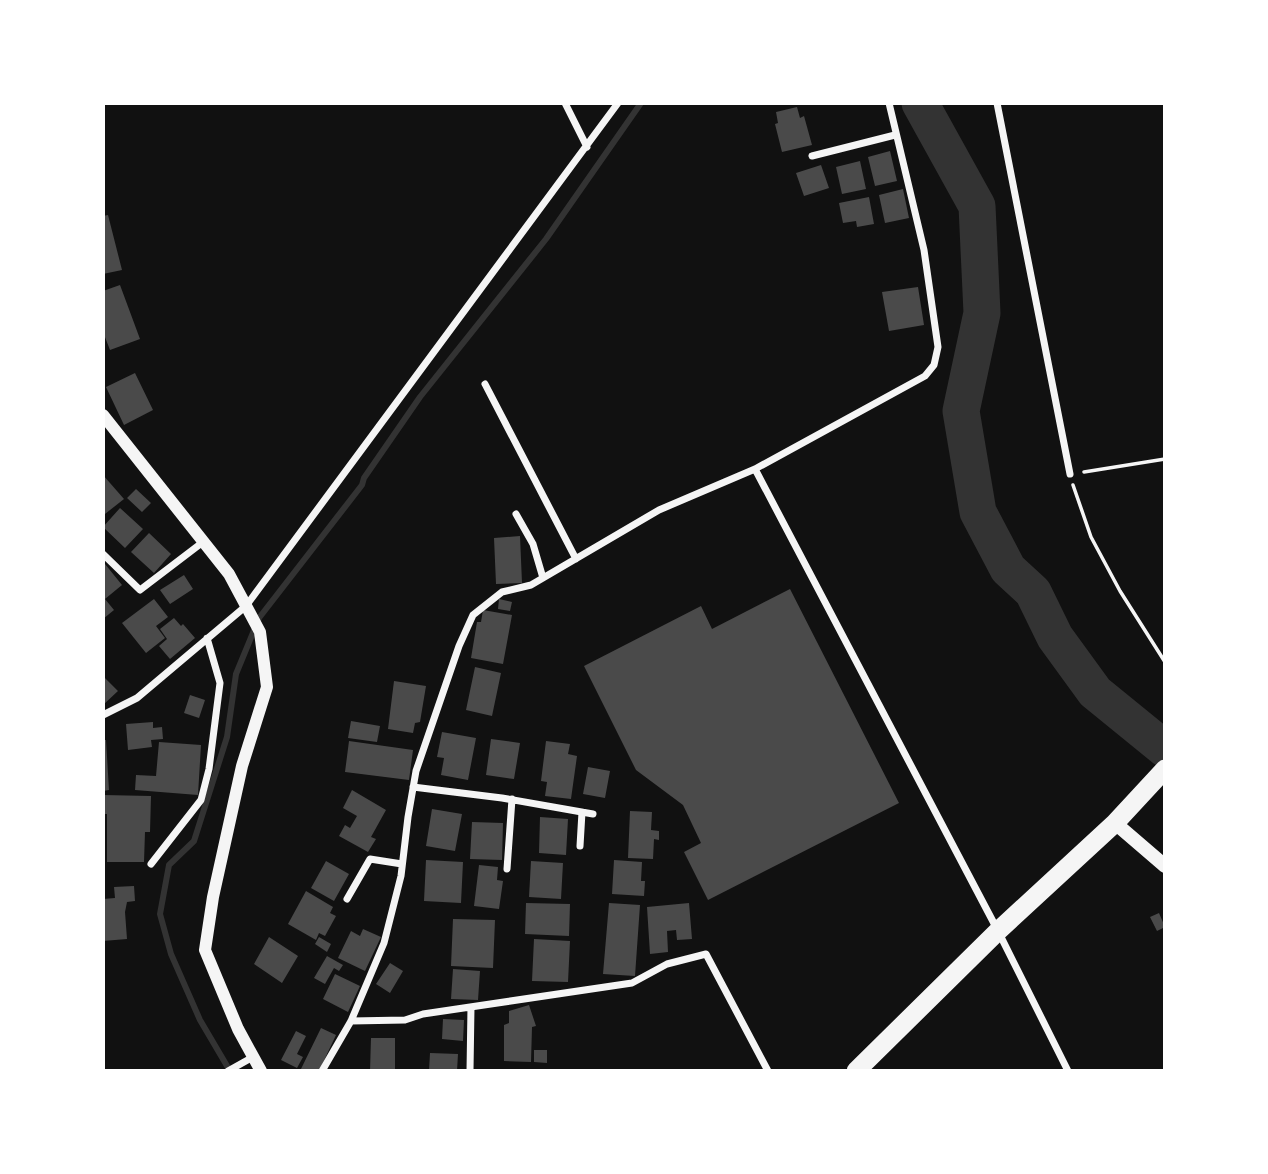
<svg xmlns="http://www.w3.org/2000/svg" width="1268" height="1174" font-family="'Crimson Pro',serif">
<rect width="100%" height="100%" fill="#111"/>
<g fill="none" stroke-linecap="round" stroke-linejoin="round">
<!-- stream -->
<path stroke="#333" stroke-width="6" d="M230 1071 200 1020 171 954 160 914 169 865 194 841 227 737 236 674 259 618 362 485 364 478 420 397 546 239 641 103"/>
<!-- river -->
<path stroke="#333" stroke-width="37" d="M920 103 977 206 982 313 961 411 978 512 1008 569 1033 592 1055 637 1095 692 1165 749"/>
</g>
<!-- building -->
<path fill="#4a4a4a" d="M797 107 800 118 804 116 812 145 782 152 775 124 778 123 776 112Z
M890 151 897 181 875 186 868 157Z
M860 161 866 189 842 194 836 167Z
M821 165 829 188 804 196 796 173Z
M903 189 909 218 885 223 879 195Z
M869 197 874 224 857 227 856 221 843 223 839 203Z
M108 215 122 270 103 274V216Z
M120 285 140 339 110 350 103 332V291Z
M918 287 924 325 889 331 882 292Z
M135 373 153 410 124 425 106 387Z
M103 475 124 499 105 514 103 512Z
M136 489 151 503 142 512 127 498Z
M120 508 143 529 125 548 103 527Z
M149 533 171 554 154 573 131 552Z
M520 536 522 583 496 584 494 538Z
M105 564 122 585 105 599 114 610 103 619Z
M184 575 193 589 170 604 160 590Z
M790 589 899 803 708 900 684 852 701 843 683 805 636 770 584 666 701 606 712 629Z
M154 599 168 617 156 626 165 638 146 653 122 623Z
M499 599 512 602 510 611 498 609Z
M483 610 512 615 503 664 471 658 477 622H481Z
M174 618 181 626 183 624 195 638 170 659 159 646 167 639 160 629Z
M475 667 501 673 492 716 466 710Z
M103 676 118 691 103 705Z
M394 681 426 686 420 722 415 723 413 733 388 729Z
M190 695 205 700 199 718 184 713Z
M351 721 380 726 377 742 348 738Z
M153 722V728L162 727 163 739 151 740 152 747 128 750 126 724Z
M442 732 476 738 468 780 441 775 444 758 437 757Z
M491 739 520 743 514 779 486 775Z
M103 740H106L109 790 103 791Z
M349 741 413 750 409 780 345 772Z
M546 741 570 744 568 754 577 756 571 799 545 796 547 782 541 781Z
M159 742 201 745 198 795 135 790 136 775 156 776Z
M588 767 610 771 605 798 583 794Z
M352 790 386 810 371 837 376 839 368 852 339 836 345 825 350 828 357 816 343 808Z
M103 795 151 796 150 832H145L144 862H107V814H103Z
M432 809 462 814 455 851 426 846Z
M630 811 652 812 651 830 659 831V840L654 839 653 859 628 858Z
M540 817 568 819 566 855 539 853Z
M472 822 503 823 502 860 470 859Z
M426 860 463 862 461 903 424 901Z
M614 860 642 862 641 881H645L644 896 612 894Z
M326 861 349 874 334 901 311 888Z
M531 861 563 863 561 899 529 897Z
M479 865 498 867 497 880 503 881 499 909 474 906Z
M134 886 135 901 127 902 125 912 127 939 103 941V899L115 898 114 887Z
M306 891 333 907 330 913 336 916 325 936 319 933 316 940 288 924Z
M526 903 570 904 569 936 525 934Z
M609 903 640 905 635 976 603 974Z
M689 903 692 939 677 940 676 930 667 931 668 952 650 954 647 907Z
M1159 913 1165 927 1157 931 1150 917Z
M453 919 495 920 493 968 451 966Z
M363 929 381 937 365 971 338 958 351 931 360 936Z
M269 937 298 956 282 983 254 964Z
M319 937 331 944 327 952 315 944Z
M534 939 570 941 568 982 532 981Z
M327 956 343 965 339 971 334 968 325 984 314 978Z
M390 963 403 971 390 993 376 984Z
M453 969 480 971 478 1000 451 999Z
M335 974 360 986 348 1012 323 999Z
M529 1005 536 1026 532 1027 531 1062 504 1061V1025L509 1023V1011Z
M443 1019 464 1020 463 1041 442 1039Z
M321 1028 336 1035 319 1071H300Z
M296 1031 306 1036 297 1054 303 1057 297 1068 281 1060Z
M371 1038H395V1071H370Z
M534 1050H547V1063L534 1062Z
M430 1053 458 1054 457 1071H429Z"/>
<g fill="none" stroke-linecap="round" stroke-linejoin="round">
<!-- path -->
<path stroke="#f5f5f5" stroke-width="3.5" d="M1084 472 1165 459
M1073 485 1091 537 1120 591 1165 662"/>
<!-- minor -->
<path stroke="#f5f5f5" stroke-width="7" d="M565 103 587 147
M997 103 1070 474
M812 156 895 135
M485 384 576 559
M755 469 998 931 1068 1071
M516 514 533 544 543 578
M103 554 140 590 203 542
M103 715 137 698 246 606 618 103
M413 787 502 798 593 814
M580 846 582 812
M151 864 201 800 209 769 220 683 207 638
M507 869 512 799
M347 899 370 859 402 864
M351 1021 405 1020 423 1014 632 983 667 964 706 954 768 1071
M228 1071 253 1057
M322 1071 351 1021 384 943 401 876 408 817 416 771 459 646 473 615 502 592 531 585 659 510 755 469 925 376 934 365 938 347 924 250 889 103
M470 1071 471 1007"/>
<!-- tertiary -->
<path stroke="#f5f5f5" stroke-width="12" d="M103 415 229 574 260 632 267 687 242 766 213 897 205 950 238 1029 261 1071"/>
<!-- secondary -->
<path stroke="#f5f5f5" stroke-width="14" d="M1115 823 1165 866"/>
<!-- trunk -->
<path stroke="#f5f5f5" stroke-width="19" d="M856 1071 998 931 1115 823 1165 769"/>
</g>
<!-- border -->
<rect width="1268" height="1174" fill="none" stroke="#ffffff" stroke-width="210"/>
</svg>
